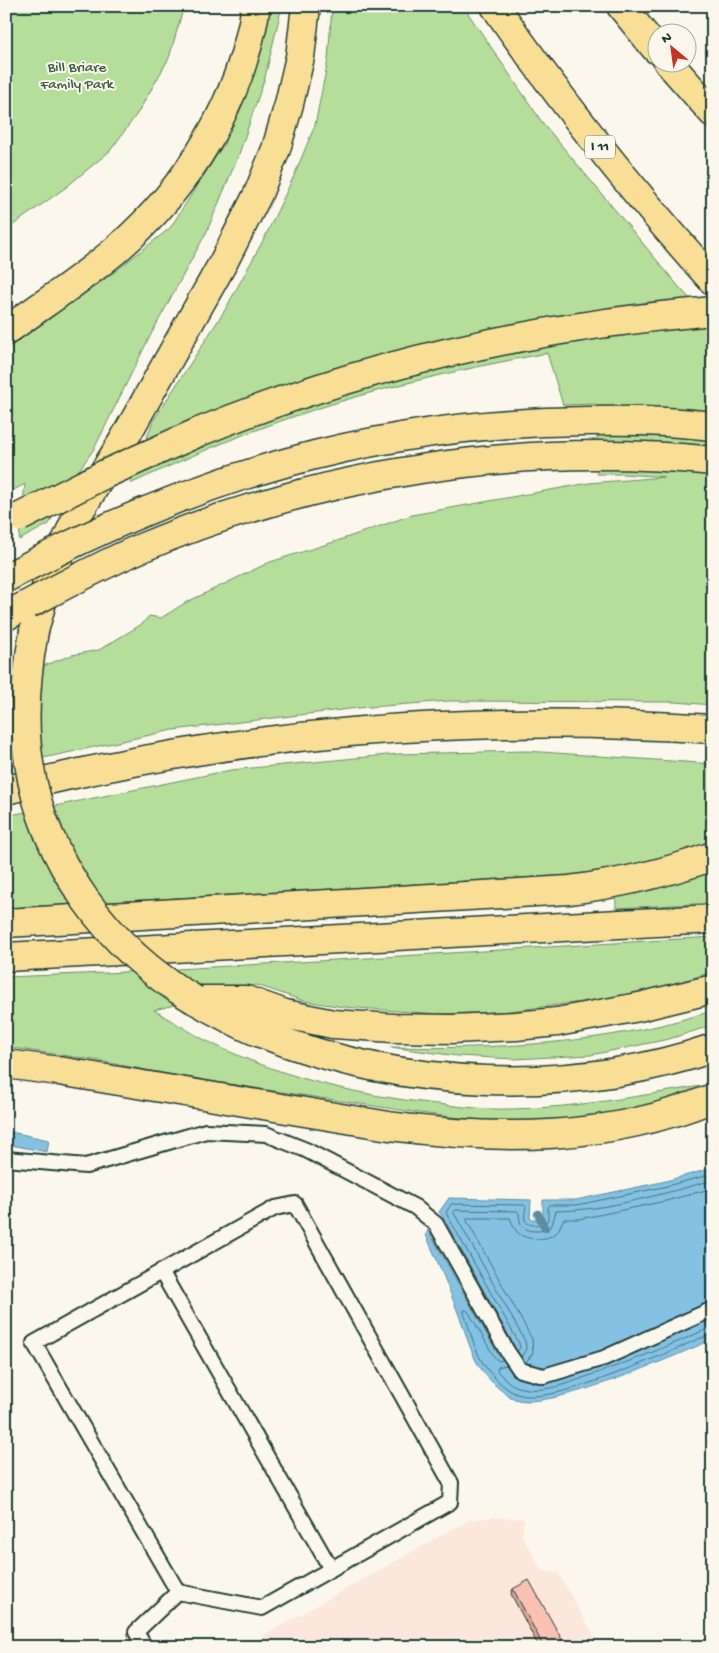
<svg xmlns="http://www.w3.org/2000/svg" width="719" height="1653" font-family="'Gochi Hand',sans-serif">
<rect width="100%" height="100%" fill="#fbf7ec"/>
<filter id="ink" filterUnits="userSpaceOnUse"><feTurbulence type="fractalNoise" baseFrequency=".02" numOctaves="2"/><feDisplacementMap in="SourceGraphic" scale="10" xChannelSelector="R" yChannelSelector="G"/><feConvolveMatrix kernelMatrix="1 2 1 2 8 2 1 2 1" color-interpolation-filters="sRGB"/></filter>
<g filter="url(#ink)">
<!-- built -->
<path fill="#fbe7db" d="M492 1517 524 1519 522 1535 542 1571 558 1573 600 1647H243L469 1520Z"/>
<!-- green -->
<path fill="#b5de9b" stroke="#6a8e68" d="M6 6H184L169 58 139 111 110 151 65 188 6 230Z
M269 6H282L265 77 239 154 207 231 148 340 94 449 70 483 49 524 19 540 25 484 6 494V350L108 277 170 228 224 144 253 68Z
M332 6H463L542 122 679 287 713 323V705L675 702 448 701 358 708 173 730 6 766V680L72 655 99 650 142 624 149 616 161 618 185 603 270 562 334 542 412 515 589 483 665 477 623 474H597V404L563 405 547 353C451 371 354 393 262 428 217 444 174 464 130 484L153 421 225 310 265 237 294 176 315 125 328 60Z
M527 751 713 764V903L616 908 615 868 572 875 536 877 6 908V816L231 770 398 754Z
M713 937V972L662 987 604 999 502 1012 438 1014 344 1007 304 1001 257 985 154 1010C170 1020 187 1030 203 1039 273 1075 351 1094 428 1103 456 1106 484 1110 512 1109 578 1108 643 1095 707 1085L647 1105 593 1116 502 1123 427 1114 188 1078 95 1060 6 1047V977L106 973 335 960Z
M713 1011V1025L669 1039 591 1055 514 1059 458 1056 390 1047C474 1049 560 1046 643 1029 666 1025 690 1017 713 1011Z"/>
<!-- water -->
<path fill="#84c2e4" stroke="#5c8d9e" d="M6 1131 49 1140 47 1152 6 1144Z
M713 1168V1339C678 1355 548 1412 515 1399 501 1393 487 1378 479 1366 471 1353 467 1337 462 1323 451 1294 439 1264 426 1235L428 1230 499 1356 515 1347 443 1217 439 1212 449 1198 531 1200 530 1219H543V1200H576L662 1182Z"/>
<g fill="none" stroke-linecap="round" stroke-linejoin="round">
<!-- shore -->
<path stroke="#47727a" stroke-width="1" d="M517 1351 520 1348 519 1343 446 1213 451 1204 524 1205 526 1207C525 1211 524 1217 525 1220 528 1228 544 1225 548 1220V1207L550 1205H577L663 1187 713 1174
M521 1357 526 1349 525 1341 454 1213V1210L517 1211 519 1213C519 1225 524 1231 536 1231 543 1231 547 1230 552 1225L556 1211C609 1210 662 1194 713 1180
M503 1360 499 1361 495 1358 468 1311 464 1310V1313C470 1329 474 1349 483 1363 491 1375 504 1389 517 1394 548 1406 638 1364 670 1352 682 1347 701 1336 713 1335
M525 1363 533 1353 532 1339 467 1221V1218H510C512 1222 513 1228 517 1232 526 1241 547 1241 556 1233 560 1229 561 1223 564 1219H579L666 1201 713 1188
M507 1365 498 1367 497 1371C503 1377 512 1387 522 1388 548 1394 575 1380 600 1372 636 1359 672 1345 707 1329L713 1328"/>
<!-- stream -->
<path stroke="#5c8d9e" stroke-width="8" d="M538 1214 545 1228"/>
<!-- lane casing -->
<g stroke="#1f3d34" stroke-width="18">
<path id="lane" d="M6 1159 86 1166 206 1131 266 1134 306 1150 415 1207 436 1224 507 1351 520 1370 544 1376 604 1358 713 1309
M295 1204 451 1483 450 1502 262 1608 178 1592 34 1343 275 1208Z
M161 1271 331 1569
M145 1647 136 1632 178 1592"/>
</g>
<!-- highway casing -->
<g stroke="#1f3d34" stroke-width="31">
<path id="highway" d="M495 6C561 102 635 194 713 281
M621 6 656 49
M668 62 713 113
M6 331C43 304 82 279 117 249 189 187 241 101 256 6
M199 432C364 364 535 326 713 311
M34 631 47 584 79 512 123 441 224 261 258 194 276 149 289 104 300 57 306 6
M6 790C241 731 472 713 713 729
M6 923 569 890C618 884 666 873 713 856
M6 957 713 919
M195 1000C217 1012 239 1025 263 1034 403 1089 569 1097 713 1048
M199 1000H246L285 1014 333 1024 394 1028 452 1029 516 1026 557 1022 639 1007 713 989
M6 1064 59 1071 389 1126C499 1141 609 1141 713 1098"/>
</g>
<!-- lane -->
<use href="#lane" stroke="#fbf7ec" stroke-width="14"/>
<!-- highway -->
<use href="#highway" stroke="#f9df96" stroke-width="28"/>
<!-- highway-bridge casing -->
<g stroke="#1f3d34" stroke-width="31" stroke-linecap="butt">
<path id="highway-bridge" d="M20 517 105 474 199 432
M6 578C190 478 377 422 588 421 630 420 671 421 713 426
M6 616C50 593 94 568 141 548 319 473 520 441 713 461
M34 631C26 675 22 719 29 763 44 862 109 950 195 1000"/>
</g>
<!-- highway-bridge -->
<use href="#highway-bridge" stroke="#f9df96" stroke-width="28"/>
</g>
<!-- wall -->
<path fill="#d7a699" stroke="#1f3d34" d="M513 1589 565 1647H539L511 1594Z"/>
<!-- building -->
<path fill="#fac1b2" stroke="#1f3d34" d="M529 1580 565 1645 562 1647H544L513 1589Z"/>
</g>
<g text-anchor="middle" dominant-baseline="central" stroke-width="4" stroke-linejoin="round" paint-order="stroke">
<!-- shield labels -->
<rect fill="#fbf7ec" stroke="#61756b" stroke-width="1" x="585" y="135.5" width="30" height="23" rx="4"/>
<g font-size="14" font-weight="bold" fill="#1f3d34">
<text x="600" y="147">I 11</text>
</g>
<!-- park labels -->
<g font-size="15" fill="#3d5d49" stroke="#fbf7ec">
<text x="77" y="68">Bill Briare<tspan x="77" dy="17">Family Park</tspan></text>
</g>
</g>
<!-- margin -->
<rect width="719" height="1653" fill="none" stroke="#fbf7ec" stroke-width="25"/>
<rect x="12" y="12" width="694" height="1628" fill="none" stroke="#1f3d34" stroke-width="2" filter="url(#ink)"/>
<!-- north arrow -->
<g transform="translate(672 48) rotate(331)"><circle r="24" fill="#fbf7ec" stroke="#a3ada2"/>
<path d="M0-4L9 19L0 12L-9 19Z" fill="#c8321e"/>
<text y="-8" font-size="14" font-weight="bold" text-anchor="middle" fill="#1f3d34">N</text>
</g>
</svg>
